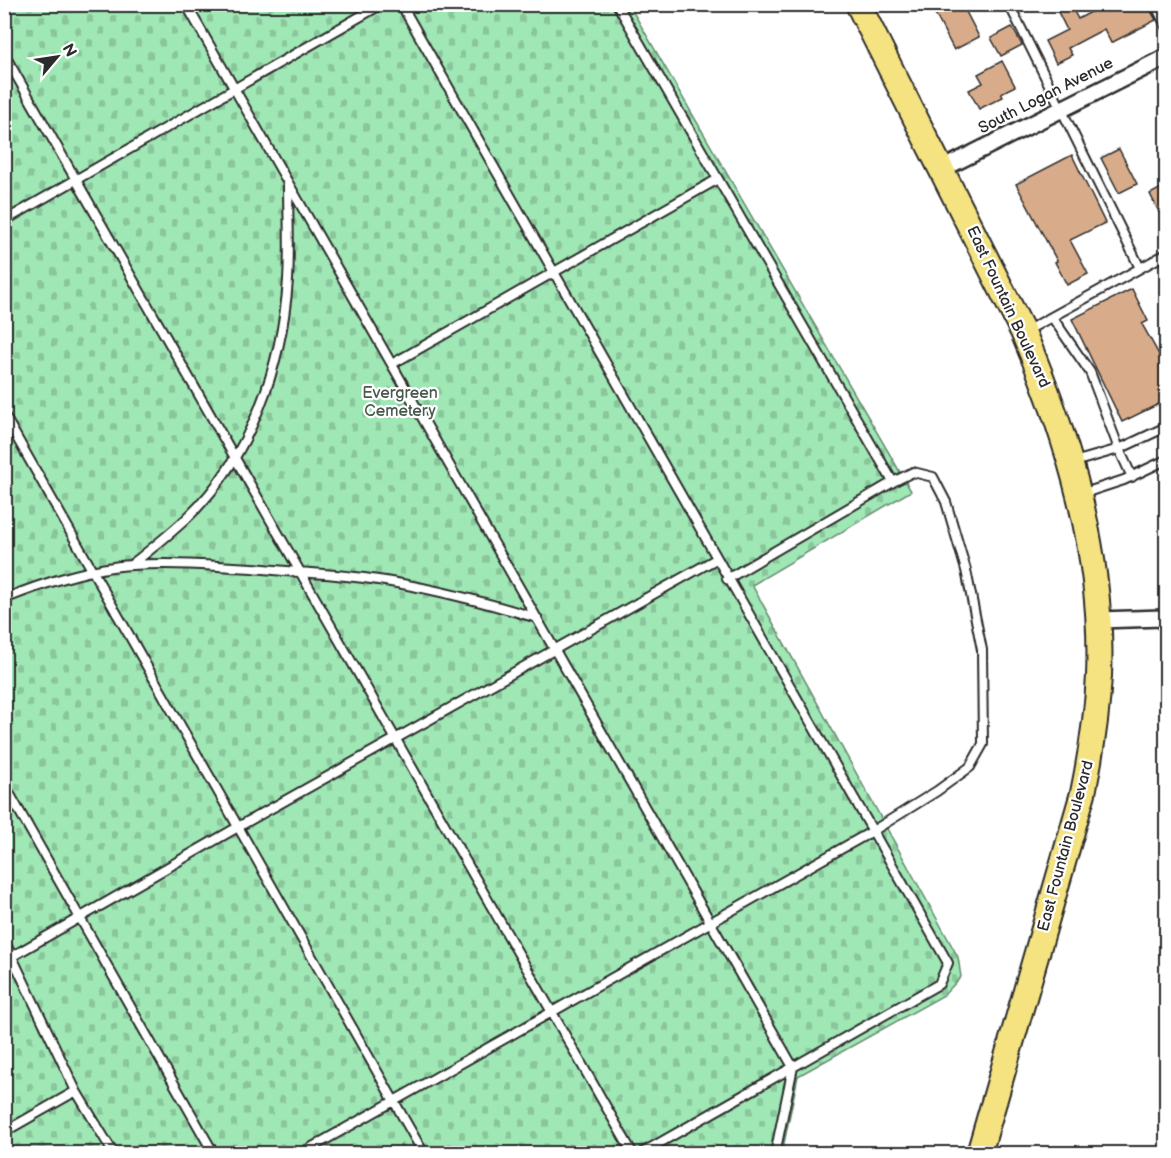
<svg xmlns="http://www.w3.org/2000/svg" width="1171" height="1158" font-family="'Balsamiq Sans',sans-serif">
<defs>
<pattern id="cemetery-stones" width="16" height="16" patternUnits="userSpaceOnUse" patternTransform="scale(1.5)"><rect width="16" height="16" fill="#9fe7b4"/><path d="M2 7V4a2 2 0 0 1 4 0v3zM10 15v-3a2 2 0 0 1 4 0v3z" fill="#89c69b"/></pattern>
</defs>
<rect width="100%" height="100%" fill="#fff"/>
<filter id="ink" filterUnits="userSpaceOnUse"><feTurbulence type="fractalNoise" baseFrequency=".0167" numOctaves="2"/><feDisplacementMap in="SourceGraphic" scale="12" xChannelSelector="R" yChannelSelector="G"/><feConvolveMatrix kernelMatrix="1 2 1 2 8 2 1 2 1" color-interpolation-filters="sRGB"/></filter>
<g filter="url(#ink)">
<!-- cemetery -->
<path fill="url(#cemetery-stones)" stroke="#658970" stroke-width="1.5" d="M5 5H629L911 491 752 585 958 957 961 977 944 995 798 1076 782 1153 5 1154Z"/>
<!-- building -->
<path fill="#d8ac8a" stroke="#2b2b2b" stroke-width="1.5" d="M930 4H962L979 37 954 50Z
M1054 4H1070L1078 19 1106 4H1147L1156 20 1111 43 1104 29 1068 48 1072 55 1056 63 1045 41 1067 30Z
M1012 27 1022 45 1001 56 991 38Z
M1002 61 1015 86 1001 93 1003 97 979 109 969 90 983 83 978 74Z
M1119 149 1137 184 1119 193 1101 158Z
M1072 155 1105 223 1070 240 1088 274 1067 285 1055 262 1057 261 1016 184Z
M1167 185V228L1150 194Z
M1132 289 1148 321 1142 324 1167 369V400L1122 422 1072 319Z"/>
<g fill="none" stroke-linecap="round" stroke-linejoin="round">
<!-- service casing -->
<g stroke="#2b2b2b" stroke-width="12">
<path id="service" d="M186 4 793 1067 775 1154
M401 4 948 963 939 984 640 1154
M617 4 893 482 727 579
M1009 4 1140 268
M1155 4 1166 26
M4 54 633 1154
M4 221 382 4
M1052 317 1090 372 1119 449 1074 462
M1026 331 1166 254
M392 364 718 179
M4 415 424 1154
M1132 477 1119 449 1166 427
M1081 494 1124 480 1166 460
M131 565C150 550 169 535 187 518 251 457 282 366 288 280 290 248 288 216 288 184
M4 599C41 584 93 567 132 565 176 562 220 566 264 569 291 572 319 573 346 576 410 582 475 599 537 618
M4 784 214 1154
M4 940 76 1091 114 1154
M4 961 238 827 716 559
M4 1132 76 1091
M300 1154 871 832 937 791 970 767 983 744 982 650 966 570 946 502 933 477 913 472 893 482"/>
</g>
<!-- minor casing -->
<g stroke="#2b2b2b" stroke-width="20">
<path id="minor" d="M942 169 1166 57
M1098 620 1163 618 1166 625"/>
</g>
<!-- primary casing -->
<g stroke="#2b2b2b" stroke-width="28">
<path id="primary" d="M858 4 1023 332C1069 440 1104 557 1099 676 1097 715 1091 754 1083 793L979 1154"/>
</g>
<!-- service -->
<use href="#service" stroke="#fff" stroke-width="8"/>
<!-- minor -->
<use href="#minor" stroke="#fff" stroke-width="15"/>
<!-- primary -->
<use href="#primary" stroke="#f5e382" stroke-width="24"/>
</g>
</g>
<g text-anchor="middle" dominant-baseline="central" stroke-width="4.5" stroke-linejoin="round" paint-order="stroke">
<!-- street labels -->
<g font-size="16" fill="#2b2b2b" stroke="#fff">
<text transform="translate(1046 96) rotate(-27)">South Logan Avenue</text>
<text transform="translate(1008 307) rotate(65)">East Fountain Boulevard</text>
<text transform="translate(1066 846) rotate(-75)">East Fountain Boulevard</text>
</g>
<!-- park labels -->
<g font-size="16" fill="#485a4d" stroke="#fff">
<text x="400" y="393">Evergreen<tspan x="400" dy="18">Cemetery</tspan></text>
</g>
</g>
<!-- margin -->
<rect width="1171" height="1158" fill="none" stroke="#fff" stroke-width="24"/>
<rect x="12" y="12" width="1147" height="1134" fill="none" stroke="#2b2b2b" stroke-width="2" filter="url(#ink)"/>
<!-- north arrow -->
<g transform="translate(57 57) rotate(61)" stroke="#ffffff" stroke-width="4.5" paint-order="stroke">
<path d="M0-4.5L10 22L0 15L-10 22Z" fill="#2b2b2b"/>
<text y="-9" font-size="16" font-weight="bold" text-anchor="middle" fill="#2b2b2b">N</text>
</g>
</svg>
